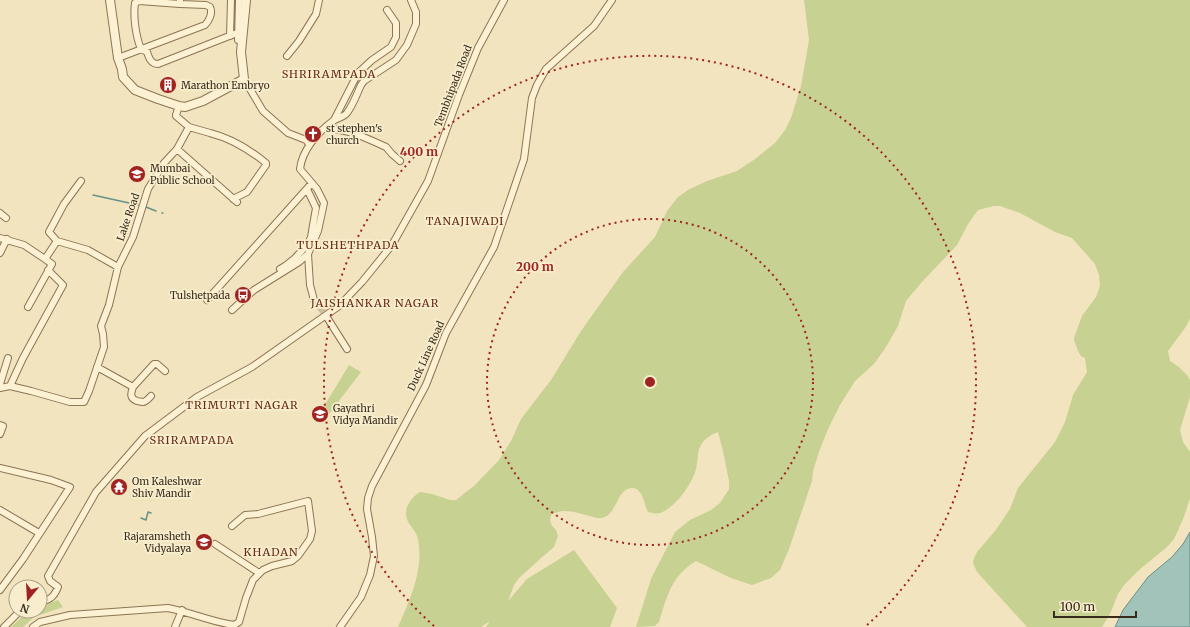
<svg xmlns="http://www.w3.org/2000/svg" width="1190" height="627" font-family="Merriweather,serif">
<rect width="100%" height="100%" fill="#f2e4be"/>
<!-- green -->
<path fill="#c7d191" d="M804 0H1190V319L1185 328 1168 351 1170 361 1179 367 1187 375 1190 380V397L1180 430 1183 442 1190 452V498L1184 517 1174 539 1167 547 1139 570 1124 585 1118 594 1110 614 1102 627H1027L977 572 973 563 974 558 977 552 995 531 1010 509 1018 488 1055 442 1065 422 1073 395 1087 372 1085 358 1081 356 1078 351 1074 340 1075 335 1082 316 1096 297 1100 286 1099 275 1095 264 1072 238 1055 232 1020 213 1000 206H994L978 210 968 224 957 245 921 283 906 301 898 326 886 347 874 364 855 381 840 405 828 429 820 449 813 471 812 481 789 549 780 570 771 578 752 585 731 578 696 561C671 576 667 597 659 622L655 626 636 627 651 579 659 563 675 532 690 520 711 510 720 503 729 489V481L723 451 718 432C712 434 704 439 701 445 697 452 698 461 696 469 692 484 676 507 660 513 656 514 652 513 648 512 644 504 643 488 632 488 616 489 618 514 602 518 598 519 594 517 590 516 577 513 563 507 551 515L550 520 552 526 556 530 558 536 554 547 541 558 519 578 514 585 508 601 527 579 574 550 617 608 610 627H486L490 621 481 627H398C410 599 424 570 418 539 416 529 406 524 406 514 405 506 413 496 420 492L432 494 450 500H456L475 485 499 460 511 441 521 419 551 380 581 331 623 272 655 237 667 211 678 197 688 190 707 181 737 171 755 159 775 143 785 130 791 118 801 86 809 40Z
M349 365 361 372 329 414 323 408Z
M58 600 63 607 34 617 23 627H11L24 615 30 611H40V607Z"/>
<!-- water -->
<path fill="#a2c3ba" stroke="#689189" d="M1190 532V627H1115L1123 610 1148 577 1172 557 1183 544Z"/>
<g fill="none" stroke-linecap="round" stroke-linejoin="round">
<!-- stream -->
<path stroke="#689189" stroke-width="1.5" d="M93 195 138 205
M146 207 156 211
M162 213H163
M141 518 146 520 148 512 151 513"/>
<!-- minor-tunnel -->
<path stroke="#cdbf9d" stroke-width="6" stroke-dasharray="6 3" stroke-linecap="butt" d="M314 300 328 318"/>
<!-- minor casing -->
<g stroke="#8c7455" stroke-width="8">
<path id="minor" d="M180 0V4L139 1 135 3C133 17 136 37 141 49L147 52C149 58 151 64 158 64L242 31
M230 36 231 0
M238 40 239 0
M287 56 299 41 316 14 319 0
M118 58 205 25C209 21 213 13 210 7L206 5 180 4
M244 79 263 111 288 133 306 140 309 144
M334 120 358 73 372 60 391 47 396 37V23L387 10
M189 127C196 129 203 131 210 133 230 138 250 150 266 163V165L247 192 233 199
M326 127 354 133 375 142 386 147 392 154 400 161
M177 149 237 202
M0 213 6 218
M0 238 24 245 45 259 57 241 88 250 118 267
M57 241 49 232 64 204 81 181
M0 253 7 239
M280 269 285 266 295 258 308 244 311 237 316 208 307 189
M207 300 312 183
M314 300 310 285 308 254 318 231 324 203 317 189 300 169C302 150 318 132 333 121 337 118 344 117 347 113 353 105 357 94 361 85L364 81 396 60 407 45 416 24V12L411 0
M28 307 52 264 45 259
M232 310 254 290 299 262 308 254
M328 319 347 349
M97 367 133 387 154 364H157L165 371
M0 384 8 358
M10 386 23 358 63 285 48 270
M133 387C131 393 129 398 137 401 138 401 142 402 143 402 146 402 149 398 151 396
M0 388 10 386 31 391 70 402H84L89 391 104 347 103 334 101 326 109 305 118 267 133 237 148 189 164 163 177 149 189 127 176 116V115L179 106
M0 425 3 426 0 434
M0 468 51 480 70 487 23 559 0 590
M0 510 39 533
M215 544 259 573
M40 602C50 600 54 597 58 587L50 581 48 576 96 492 145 436 197 397 252 367 339 306 362 282 392 245 428 181 459 95 478 48 504 0
M4 627 20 611
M33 627 40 622 70 615 168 608C190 612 211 622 234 625L239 622 246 598 253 580 263 570 272 566 292 561 298 556 310 539 312 531 308 501 258 514 245 515 232 526
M175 627 182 610
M340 627 361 597 370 575 374 556 372 537 367 509 368 498 372 486 426 385 446 333 494 247 524 159 532 98 537 85 546 69 594 26 612 0"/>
</g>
<!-- tertiary casing -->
<g stroke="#8c7455" stroke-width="10">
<path id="tertiary" d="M110 0 118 58 122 69 123 77 135 90 158 99 179 106 185 107 203 101 244 79 241 52 246 0"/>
</g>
<!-- minor -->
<use href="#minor" stroke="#fcf1d2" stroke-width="6"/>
<!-- tertiary -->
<use href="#tertiary" stroke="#fcf1d2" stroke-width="8"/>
</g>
<!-- distance rings -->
<g fill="none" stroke="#a0231f" stroke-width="2" stroke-dasharray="2 4">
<circle cx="650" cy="382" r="163"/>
<path d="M434 626A326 326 0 1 1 866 626"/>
</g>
<!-- icons -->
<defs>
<g id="building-disc" transform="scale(0.9)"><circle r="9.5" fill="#a0231f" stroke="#f8eece"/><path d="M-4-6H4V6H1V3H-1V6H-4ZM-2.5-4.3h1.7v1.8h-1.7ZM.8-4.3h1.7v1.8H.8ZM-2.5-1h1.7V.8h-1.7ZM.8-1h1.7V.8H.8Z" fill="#fff"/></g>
<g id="church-disc" transform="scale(0.9)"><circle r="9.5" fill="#a0231f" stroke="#f8eece"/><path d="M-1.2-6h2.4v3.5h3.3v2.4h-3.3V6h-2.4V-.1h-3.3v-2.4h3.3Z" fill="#fff"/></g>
<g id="school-disc" transform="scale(0.9)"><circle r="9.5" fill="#a0231f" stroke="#f8eece"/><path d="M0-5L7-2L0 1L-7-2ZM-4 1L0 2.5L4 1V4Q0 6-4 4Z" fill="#fff"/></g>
<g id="bus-disc" transform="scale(0.9)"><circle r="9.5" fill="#a0231f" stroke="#f8eece"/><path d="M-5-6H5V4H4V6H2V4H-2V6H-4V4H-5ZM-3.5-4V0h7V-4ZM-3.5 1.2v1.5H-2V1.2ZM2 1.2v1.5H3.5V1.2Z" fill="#fff"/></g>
<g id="temple-disc" transform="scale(0.9)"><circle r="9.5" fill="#a0231f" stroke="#f8eece"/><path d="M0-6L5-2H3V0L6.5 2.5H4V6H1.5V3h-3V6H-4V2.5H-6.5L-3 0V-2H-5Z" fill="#fff"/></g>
</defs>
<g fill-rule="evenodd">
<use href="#building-disc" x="168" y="85"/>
<use href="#church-disc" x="313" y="134"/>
<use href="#school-disc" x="137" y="174"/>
<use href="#bus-disc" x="243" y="295"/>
<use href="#school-disc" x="320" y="414"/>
<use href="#temple-disc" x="119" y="487"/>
<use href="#school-disc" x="204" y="542"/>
</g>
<g text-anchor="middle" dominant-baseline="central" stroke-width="3.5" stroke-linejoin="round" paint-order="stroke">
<!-- poi labels -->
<g font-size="10" fill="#392b1b" stroke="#f8eece" text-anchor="start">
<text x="181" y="85">Marathon Embryo</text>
<text x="326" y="128">st stephen's<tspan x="326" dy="12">church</tspan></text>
<text x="150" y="168">Mumbai<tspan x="150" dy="12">Public School</tspan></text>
<text x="230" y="295" text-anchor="end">Tulshetpada</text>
<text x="333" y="408">Gayathri<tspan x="333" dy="12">Vidya Mandir</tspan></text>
<text x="132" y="481">Om Kaleshwar<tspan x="132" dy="12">Shiv Mandir</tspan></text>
<text x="191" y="536" text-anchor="end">Rajaramsheth<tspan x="191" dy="12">Vidyalaya</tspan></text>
</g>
<!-- street labels -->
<g font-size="10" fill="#392b1b" stroke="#f8eece">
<text transform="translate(453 86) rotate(-69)">Tembhipada Road</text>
<text transform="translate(128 217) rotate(-71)">Lake Road</text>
<text transform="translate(426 356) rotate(-66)">Duck Line Road</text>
</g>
<!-- neighbourhood labels -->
<g font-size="11" letter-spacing="1" fill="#6a2b16" stroke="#f8eece">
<text x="329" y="74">SHRIRAMPADA</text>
<text x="465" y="221">TANAJIWADI</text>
<text x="348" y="245">TULSHETHPADA</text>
<text x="375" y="303">JAISHANKAR NAGAR</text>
<text x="242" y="405">TRIMURTI NAGAR</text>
<text x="192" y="440">SRIRAMPADA</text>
<text x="271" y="552">KHADAN</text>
</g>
</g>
<circle cx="650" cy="382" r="6" fill="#a0231f" stroke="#f8eece" stroke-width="2"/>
<g font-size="12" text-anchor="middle" font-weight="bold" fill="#a0231f" stroke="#f8eece" stroke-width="3.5" stroke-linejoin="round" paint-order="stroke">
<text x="419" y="156">400 m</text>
<text x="535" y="271">200 m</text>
</g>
<!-- north arrow -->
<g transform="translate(28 599) rotate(198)"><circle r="19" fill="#f8eece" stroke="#aca086"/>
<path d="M0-3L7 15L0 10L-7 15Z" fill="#a0231f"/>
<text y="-6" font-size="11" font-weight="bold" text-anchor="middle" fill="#392b1b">N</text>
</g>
<!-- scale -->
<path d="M1054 611v6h82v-6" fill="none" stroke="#392b1b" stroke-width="2"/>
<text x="1060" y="611" font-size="12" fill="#392b1b" stroke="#f8eece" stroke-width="3" paint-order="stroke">100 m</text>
</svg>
